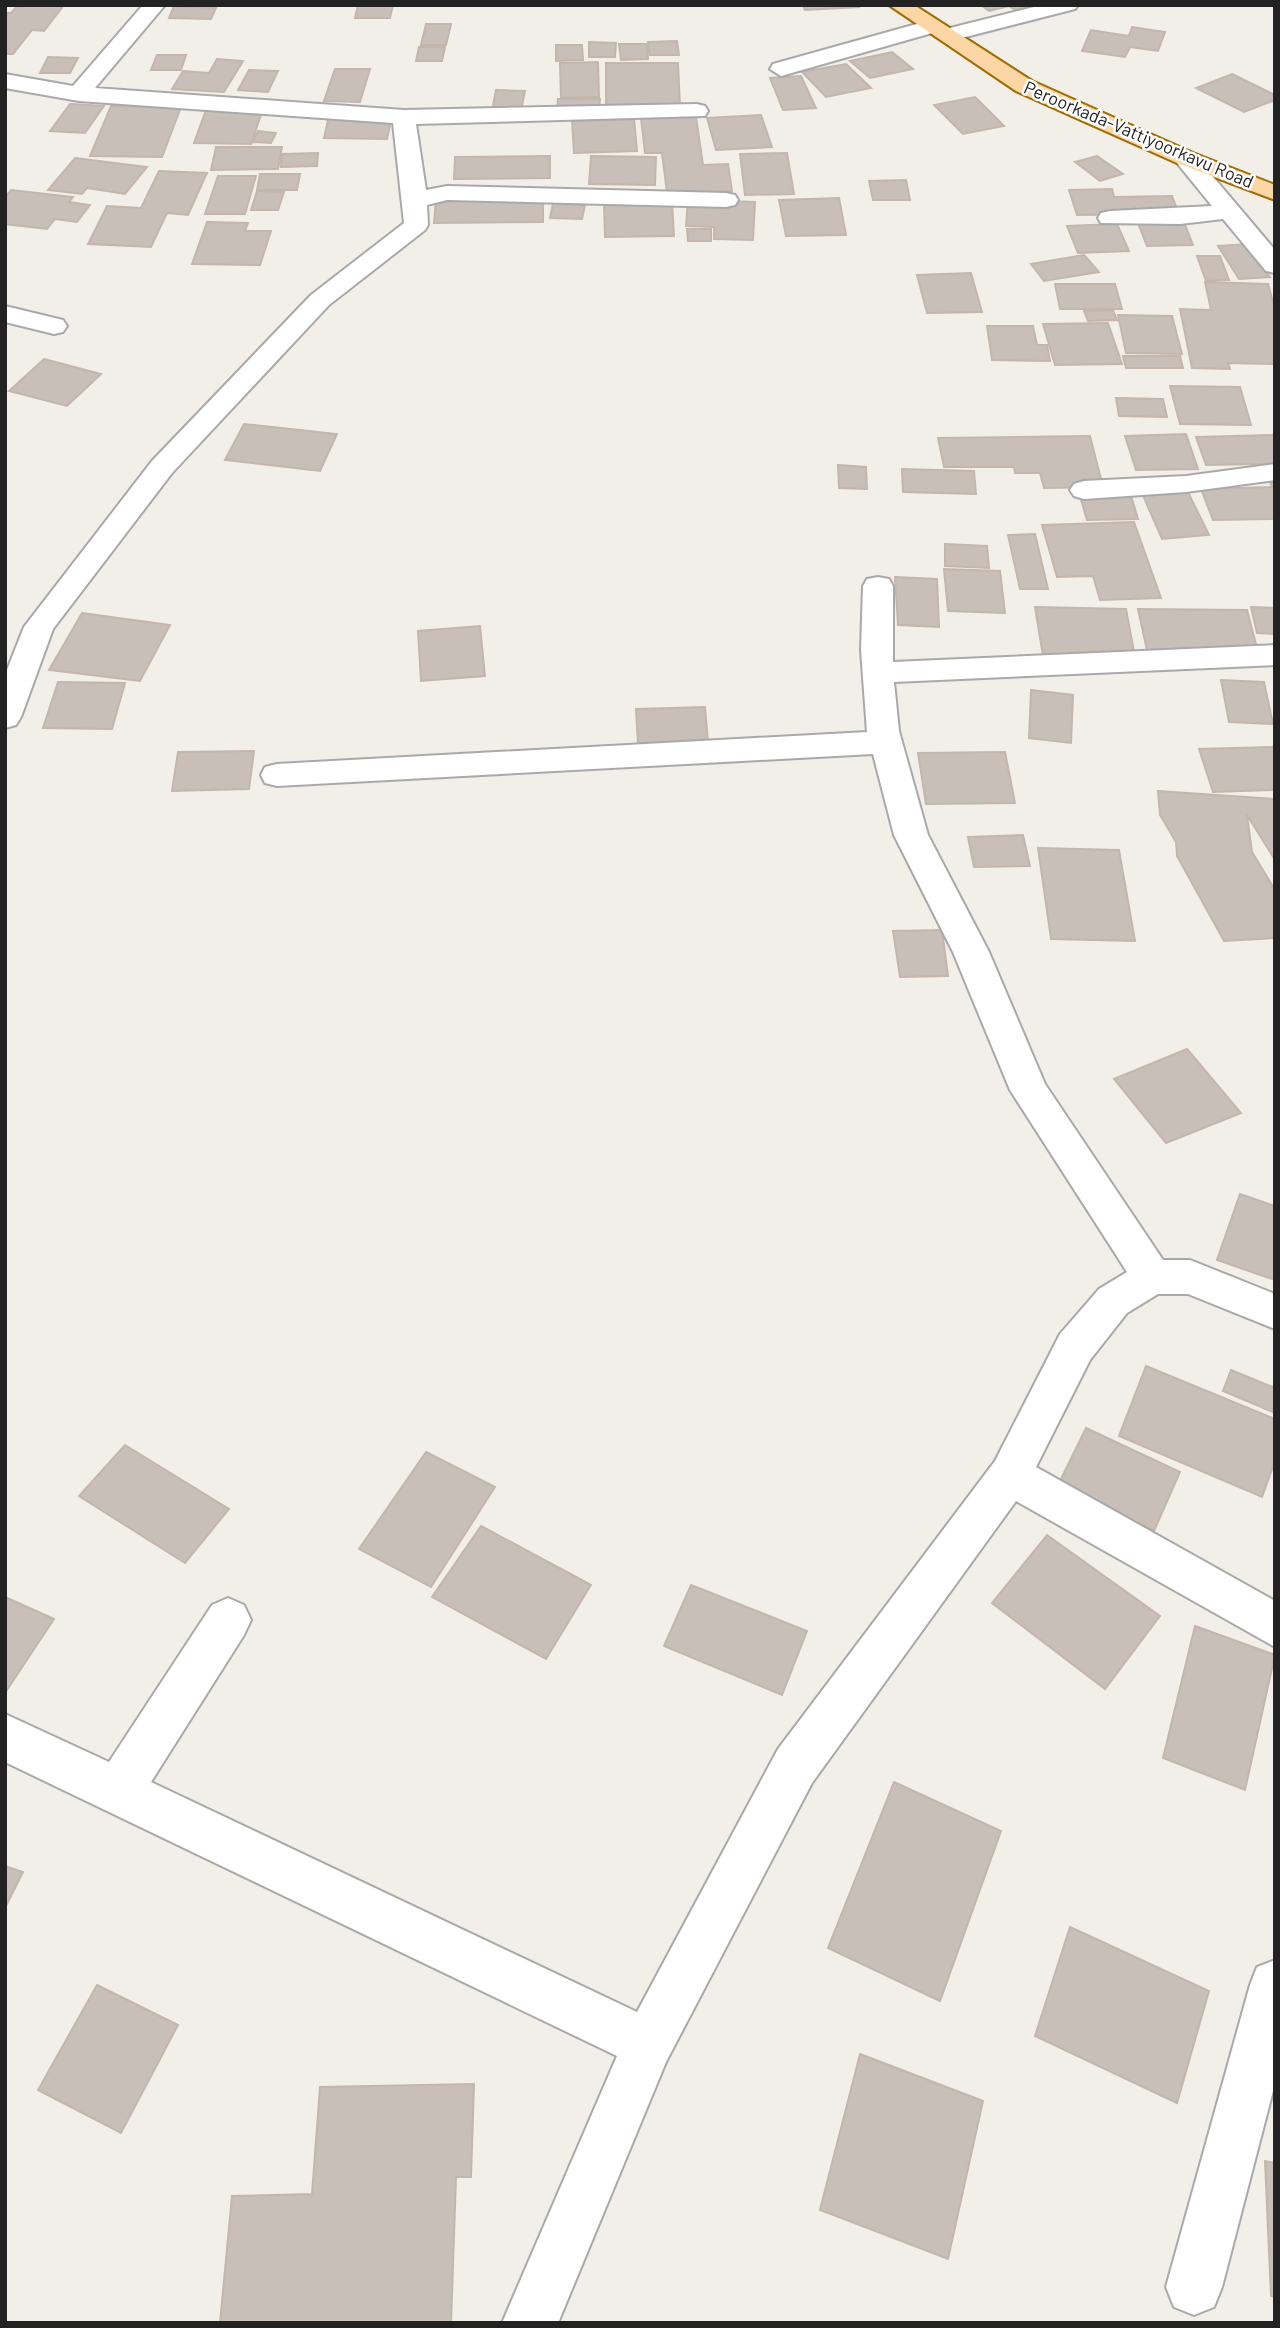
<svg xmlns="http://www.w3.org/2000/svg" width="1280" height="2328" font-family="Barlow,sans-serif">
<rect width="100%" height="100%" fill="#f2efe9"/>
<!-- building -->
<path fill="#c7bfb8" stroke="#c4b6ab" stroke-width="2" d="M18 5H64L44 31 32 30 13 54H5V13H11Z
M358 5H393L390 18H355Z
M803 5H858L859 7 805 10Z
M981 5H1054L1024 16 1009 6 989 11Z
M174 6 216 8 211 19 169 18Z
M426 24H451L446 45H421Z
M1132 27 1165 32 1158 51 1130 47 1125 57 1082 51 1091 30 1129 36Z
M677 41 679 55H650L648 42Z
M589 42 616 43 615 57H589Z
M619 44H647L648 59 621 60Z
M556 45H582L583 60 556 61Z
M419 47H445L442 61H416Z
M892 52 913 69 870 78 850 61Z
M157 55H186L181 70H151Z
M48 57 78 58 70 73H40Z
M217 59 243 61 224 92 172 89 183 71 209 73Z
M598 62 599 97 561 98 560 63Z
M606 63H678L680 106 606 108Z
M846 64 871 88 826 97 802 72Z
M335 69H370L360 102 324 101Z
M249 70 278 71 268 92 238 90Z
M1232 74 1275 95V100L1244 112 1196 88Z
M801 76 816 108 783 110 770 78Z
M496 90 525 91 521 111H492Z
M975 97 1004 126 963 134 934 105Z
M558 99H600L599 110 557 109Z
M70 104 104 106 85 133 50 131Z
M111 106 181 107 162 157 90 156Z
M263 109 251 144 194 143 206 110Z
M329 115 392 116 387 139 324 138Z
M761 115 772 147 716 150 707 118Z
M696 117 703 165 728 164 732 191 667 192 662 153H645L641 118Z
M634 119 637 151 574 153 572 121Z
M258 131 276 133 271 143 253 142Z
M216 147H282L278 169 211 170Z
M318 153 317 166 281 167 282 154Z
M787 153 794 194 745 195 740 154Z
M550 156V178L454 179 455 157Z
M591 156 656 157 655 185 589 184Z
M1097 156 1123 174 1100 181 1075 162Z
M75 158 147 167 125 194 87 188 82 194 48 190Z
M159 171 207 173 188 215 167 213 151 247 88 244 107 206 141 208Z
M260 174H300L297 190H257Z
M218 176H256L245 214H205Z
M906 180 910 200H873L869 181Z
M1112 189 1114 197 1172 196 1179 214 1077 215 1069 190Z
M11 190 73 197 69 202 90 205 77 222 55 219 47 229 5 224V197Z
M257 191 284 192 278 210H251Z
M543 198V222L434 223 436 199Z
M839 198 846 235 786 236 779 200Z
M688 200 755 202 753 240 714 239V227L686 226Z
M672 202 674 236 605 237 604 203Z
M553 203 585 205 582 219 550 218Z
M207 222 248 223 245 231H271L260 265 192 264Z
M1184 222 1193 245 1147 246 1138 223Z
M1117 224 1129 251 1078 253 1067 226Z
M687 229H711V241H688Z
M1249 244 1270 277 1239 279 1218 246Z
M1084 255 1099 272 1044 281 1031 264Z
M1197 256H1220L1229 280 1206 281Z
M971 273 982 312 927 313 917 275Z
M1205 282 1268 284 1275 309V364L1228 363 1230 369 1192 368 1180 309 1211 310Z
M1055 284H1115L1122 309H1060Z
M1113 310 1117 320 1088 321 1084 311Z
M1118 315 1172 316 1182 354 1126 353Z
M1108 323 1122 364 1055 365 1043 324Z
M987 326H1033L1037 345H1047L1050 361 992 360Z
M1123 356H1180L1183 368H1126Z
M44 359 101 374 67 406 9 391Z
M1170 386 1240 387 1251 425 1180 424Z
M1116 398 1163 399 1167 417 1119 416Z
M244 424 337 434 320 471 225 460Z
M1186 434 1198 469 1136 470 1125 436Z
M1275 435V471H1269L1266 464 1206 465 1196 437Z
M1090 436 1103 487 1044 488 1040 473H1015L1014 467H944L938 438Z
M838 465 866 467 867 489 839 488Z
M902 469 974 471 976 494 903 492Z
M1267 474H1275V519L1213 520 1201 489 1272 487Z
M1186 488 1209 535 1162 539 1141 491Z
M1130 492 1138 519 1087 520 1079 493Z
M1134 522 1161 598 1100 600 1093 576 1057 577 1042 525Z
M1035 534 1048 589H1020L1008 535Z
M945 544 987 546 989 568 945 566Z
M944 569 1000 571 1005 613 948 611Z
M895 577 937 579 939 627 898 625Z
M1035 607 1126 609 1135 657 1043 656Z
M1251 607 1275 608V634L1257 633Z
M1138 609 1247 610 1258 652 1148 655Z
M82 613 170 625 140 681 49 670Z
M480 626 485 676 421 681 418 631Z
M1221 680 1264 682 1273 724 1229 722Z
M58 682 125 683 112 729 43 728Z
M1031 690 1073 695 1071 743 1029 738Z
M705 707 708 743 638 745 636 709Z
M1275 747V790L1213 792 1199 749Z
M254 751 249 789 172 791 178 752Z
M1005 752 1015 803 926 804 918 753Z
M1158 791 1275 799V860L1247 815 1252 852 1275 890V938L1224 941 1177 856 1176 842 1160 815Z
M1023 835 1030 866 974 867 968 837Z
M1038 848 1119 850 1135 941 1051 939Z
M942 930 948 976 900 977 893 931Z
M1187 1049 1241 1113 1166 1143 1114 1079Z
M1240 1194 1275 1206V1280L1217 1260Z
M1146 1366 1275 1419V1461L1262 1497 1119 1436Z
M1231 1370 1275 1388V1413L1223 1391Z
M1086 1428 1180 1472 1154 1531 1058 1485Z
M125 1445 229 1509 185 1563 79 1496Z
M426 1452 495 1487 431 1587 359 1549Z
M481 1526 591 1585 546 1659 432 1597Z
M1047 1535 1160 1616 1105 1689 992 1603Z
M691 1585 807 1631 782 1695 664 1646Z
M5 1597 54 1619 5 1693Z
M1195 1626 1275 1655 1245 1790 1163 1758Z
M894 1782 1001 1831 940 2001 828 1948Z
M5 1866 23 1872 5 1908Z
M1070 1927 1209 1991 1177 2103 1035 2036Z
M97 1985 178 2025 121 2133 38 2090Z
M860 2054 983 2101 948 2259 820 2210Z
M474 2084 471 2177H456L451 2323H220L232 2196 312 2194 320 2087Z
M1265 2161 1275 2163V2297L1271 2296Z"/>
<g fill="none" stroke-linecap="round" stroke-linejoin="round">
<!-- minor casing -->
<g stroke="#a9a9a9" stroke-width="4">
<path id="minor" d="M143 5H165L95 88 404 110 697 104 705 106 708 111 705 116 416 124 426 190 447 186 726 193 735 195 738 200 735 205 726 207 447 200 427 205 428 225 425 230 329 305 172 473 53 629 21 717 16 725 5 728V675L24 627 152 461 311 295 404 223 393 123 79 101 5 88V74L73 86Z
M1042 5H1078L1075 9 946 42 935 36 938 31Z
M931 20 942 26 939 31 781 76 770 69 773 64Z
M1185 151 1193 153 1275 250V273L1266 271 1223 219 1180 224 1101 223 1098 218 1101 213 1110 211 1212 206 1173 158 1177 153Z
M5 306 63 320 67 326 63 332 54 334 5 322Z
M1275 464V480L1186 492 1084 499 1074 496 1070 490 1074 484 1084 481 1186 476Z
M878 577 889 579 893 586V662L1275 645V665L894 682 899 731 928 835 989 952 1045 1084 1163 1260H1190L1275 1294V1329L1188 1294H1158L1127 1313 1090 1360 1036 1467 1275 1601V1647L1016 1501 812 1783 666 2062 558 2323H502L617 2056 5 1762V1714L109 1762 212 1605 228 1598 244 1605 251 1620 244 1635 151 1782 637 2012 778 1749 995 1461 1060 1334 1099 1289 1127 1272 1010 1090 953 952 894 835 873 754 277 786 265 783 261 775 265 767 277 764 867 732 861 650 863 586 867 579Z
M1275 1960V2083L1222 2287 1214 2307 1194 2315 1174 2307 1166 2287 1250 1985 1257 1967Z"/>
</g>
<!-- major casing -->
<g stroke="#a06b00" stroke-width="4">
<path id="major" d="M889 5H914L1032 81 1193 153 1275 185V200L1177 163 1016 91Z"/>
</g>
<!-- minor -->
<use href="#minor" fill="#fff" fill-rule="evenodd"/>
<!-- major -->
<use href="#major" fill="#fcd6a4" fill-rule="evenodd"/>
</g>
<g text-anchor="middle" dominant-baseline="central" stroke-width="5" stroke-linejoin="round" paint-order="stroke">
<!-- far-street labels -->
<g font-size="18" fill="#222" stroke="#fff">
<text transform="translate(1139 134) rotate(23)">Peroorkada-Vattiyoorkavu Road</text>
</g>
</g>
<!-- border -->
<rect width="1280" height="2328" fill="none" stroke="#222222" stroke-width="14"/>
</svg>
